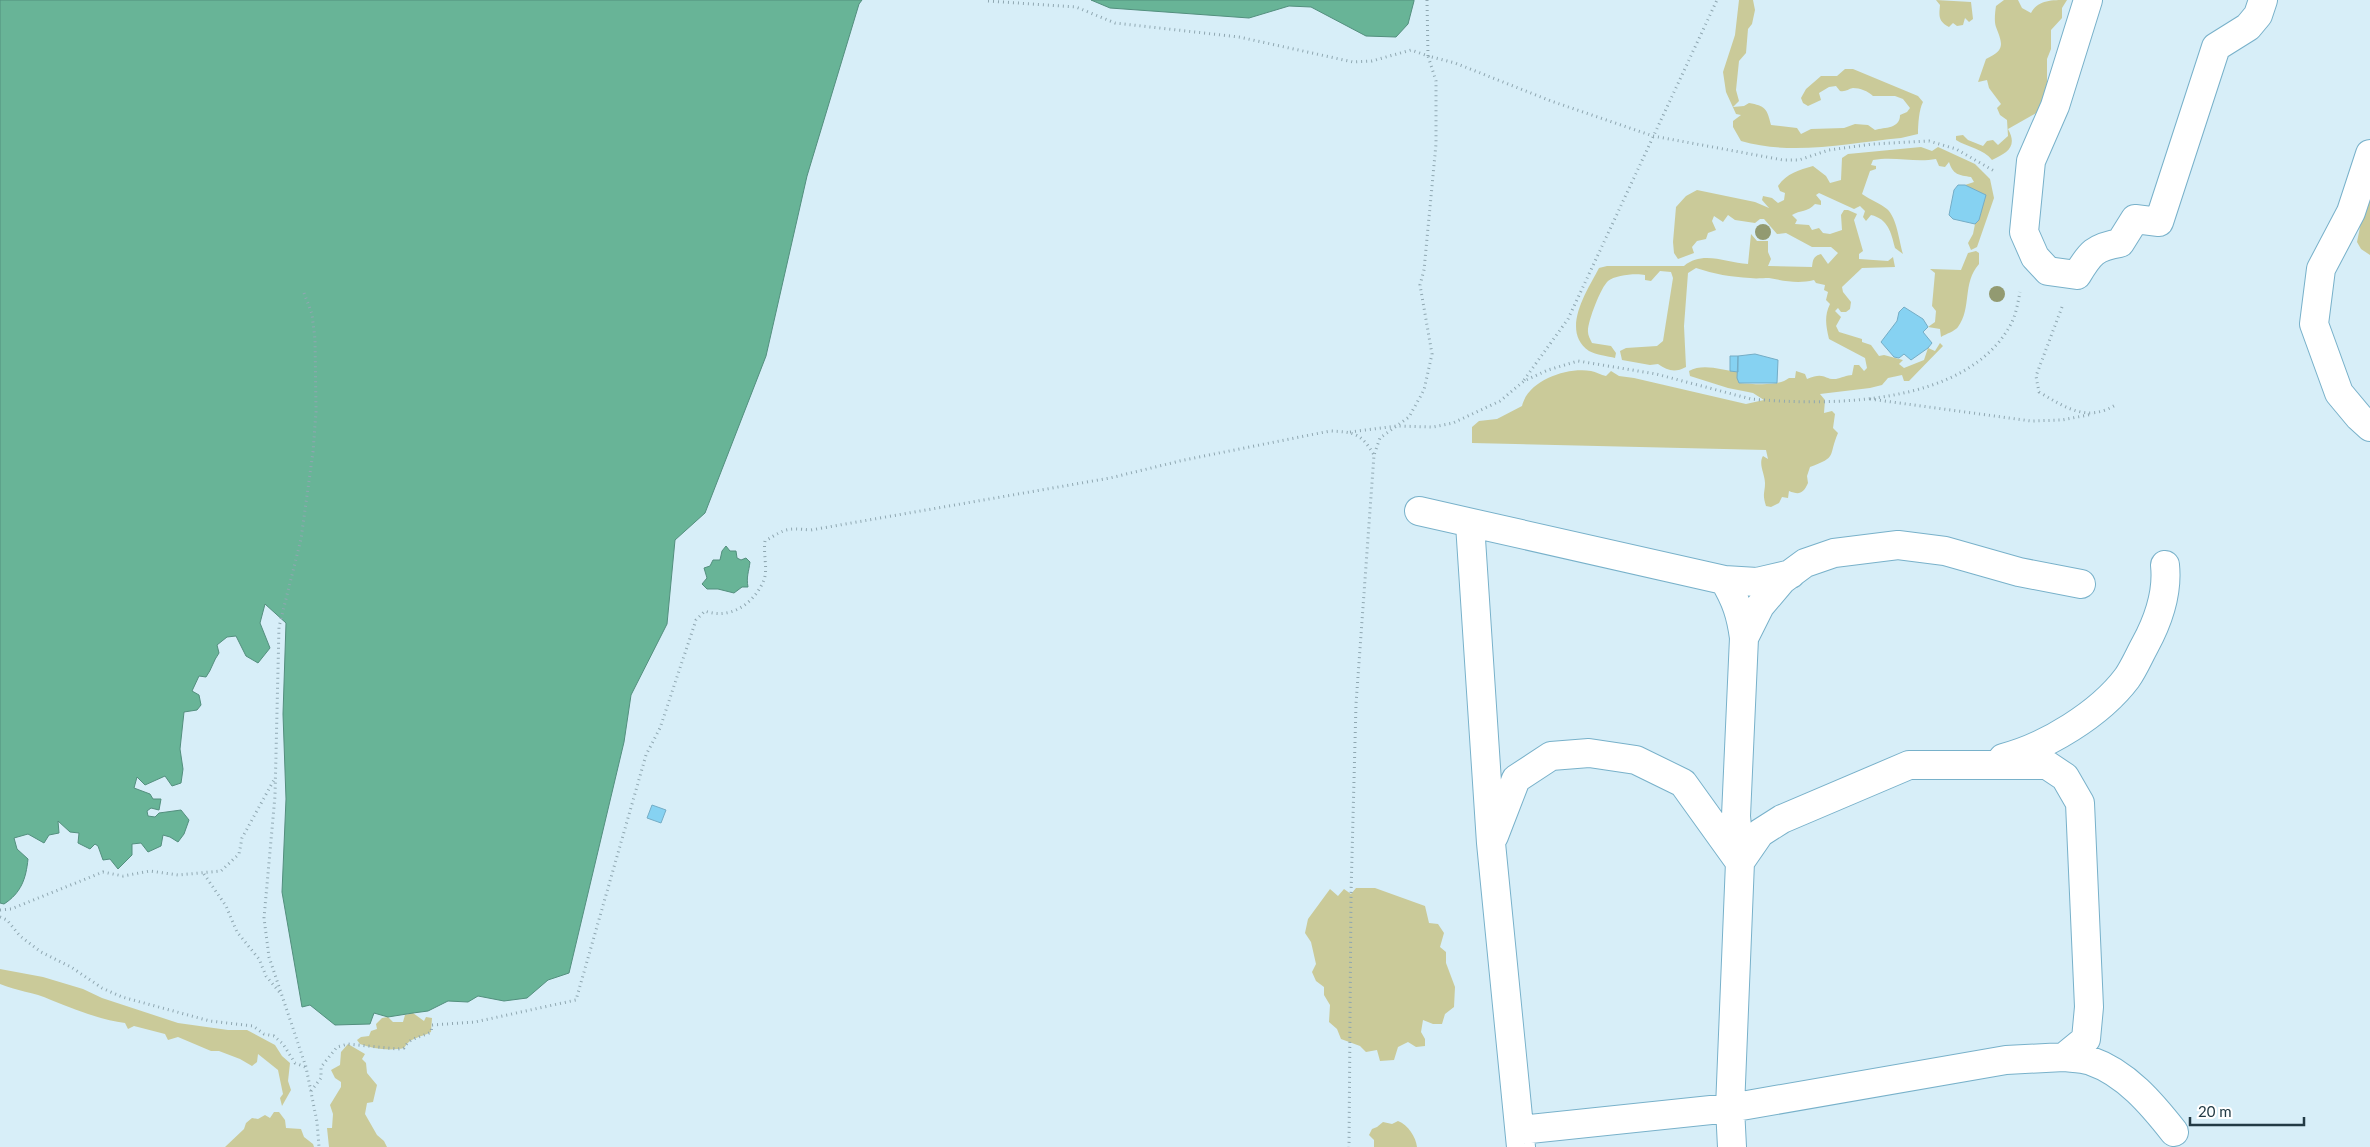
<svg xmlns="http://www.w3.org/2000/svg" width="2370" height="1147" font-family="Lato,sans-serif">
<rect width="100%" height="100%" fill="#d7eef8"/>
<!-- green -->
<path fill="#caca99" d="M1739 0H1753L1755 10 1752 24 1748 29 1746 53 1739 61 1736 90 1739 101 1733 107 1744 106 1749 103C1765 106 1767 108 1771 125L1797 128 1801 134 1811 129 1844 128 1855 124 1868 125 1875 130C1885 127 1900 129 1900 115L1907 112 1910 108 1903 99 1895 96H1873C1868 91 1860 88 1853 88 1848 89 1846 92 1840 91L1836 86 1829 87 1819 93 1821 100 1808 106 1803 103 1801 98 1806 89 1821 76H1837L1845 69H1853L1918 96 1923 102C1919 109 1918 125 1918 134L1901 138C1849 143 1792 156 1741 141L1733 127V121L1741 115 1736 114 1726 92 1723 72 1735 35Z
M1936 0 1971 2 1973 19 1969 22 1965 18 1963 25 1957 26 1953 23 1949 27C1938 21 1939 16 1940 5Z
M2004 0H2018L2022 8 2031 13C2038 0 2051 0 2067 0L2062 8V18L2051 30V49L2047 59V93L2038 112 2008 129C2018 147 2007 153 1992 160 1984 149 1967 147 1956 140V136L1963 135 1968 140 1983 146 1987 141 1993 140 1998 145 2008 136 2007 120 2000 115 1997 108 2001 104 1989 88 1987 80 1978 82 1986 59C2005 50 2003 45 1996 27 1994 21 1995 13 1996 6Z
M1921 147 1932 151 1938 147 1975 164 1990 179 1994 198 1977 247 1971 250 1968 243 1973 234 1975 224 1979 220 1985 195 1965 185 1974 182 1971 177C1959 175 1953 175 1949 162L1945 167 1939 166 1936 159C1915 163 1895 156 1873 160L1871 165 1876 166V169L1870 171 1862 194C1870 200 1880 203 1887 209 1897 218 1899 241 1903 254L1895 248C1891 232 1888 219 1871 215L1866 221 1863 217 1865 211 1860 206 1854 209 1819 193 1816 195 1821 201V205L1815 204C1808 212 1800 210 1792 215L1797 220 1795 224 1809 225 1812 230 1819 228 1823 233 1830 234 1842 230 1841 215 1844 210H1848L1857 214 1854 220 1863 251 1859 254V259L1888 261 1893 257 1895 267 1862 268 1842 287 1843 292 1851 302 1850 309 1846 312H1841L1838 308 1835 311 1841 317 1836 326 1839 332 1862 339V342L1871 345 1879 356 1884 355 1903 360 1899 364 1904 368 1924 360 1928 348 1935 351 1940 343 1943 346 1909 381H1904L1902 375 1888 378 1882 385 1870 388 1820 394 1825 400 1824 413 1832 411 1835 414 1833 428 1838 433C1828 456 1838 457 1810 467L1807 476 1808 483C1803 494 1799 495 1789 491L1788 498 1782 497 1779 503 1771 507 1766 506C1762 494 1765 493 1765 483 1765 474 1758 464 1763 456L1768 459 1766 450 1472 443V427L1479 421 1497 419 1522 406C1528 380 1567 367 1591 371 1596 372 1601 375 1606 376L1611 371 1619 376 1634 378 1746 404 1764 400 1753 393 1728 388 1690 376 1689 371C1703 363 1722 370 1738 372L1739 383C1753 384 1778 387 1789 378H1795L1796 371 1805 374 1807 379C1825 371 1824 380 1836 379 1841 378 1847 375 1852 375L1854 365H1859L1864 371 1867 368 1865 358 1829 339C1826 326 1824 316 1830 304L1826 300 1828 292 1824 290 1825 285 1816 283 1814 280C1798 284 1785 281 1769 278 1763 278 1756 279 1750 278 1731 277 1714 274 1696 268L1688 273 1684 326 1686 367C1675 373 1668 371 1658 364L1650 365 1622 360 1620 351 1626 348 1657 346 1663 341 1673 278 1671 272 1660 271 1651 281 1645 280V275C1636 273 1615 275 1608 281 1601 287 1587 323 1588 332 1588 335 1590 339 1592 343L1611 346 1616 353 1615 358C1608 356 1596 355 1589 351 1560 331 1587 291 1599 268L1607 266H1684C1703 250 1726 263 1748 264L1751 234 1757 241H1768V252L1771 259 1768 266 1812 267C1813 260 1813 256 1821 254L1828 264 1838 253 1831 247H1812L1786 233 1777 234 1764 219H1760L1755 223 1735 220 1728 215 1723 222 1714 216 1712 221 1716 230 1708 233 1706 239 1697 241 1692 247 1694 253 1678 259 1674 253 1673 242 1676 207 1686 196 1697 190 1755 202 1769 208 1762 200 1763 196 1772 198 1778 203 1784 200 1785 193 1780 191 1778 186C1787 173 1799 170 1813 166L1826 176 1830 183 1841 180 1842 158 1848 154Z
M2370 196V255L2361 249 2357 242 2362 217Z
M1976 251 1979 253V264C1962 283 1972 308 1958 327 1955 331 1946 334 1941 337L1940 329 1928 327 1935 322 1936 311 1932 306 1935 273 1930 269 1961 270 1968 253Z
M1356 888H1375L1425 906 1429 923 1438 924 1444 933 1440 947 1446 952V963L1455 987 1454 1007 1445 1014 1442 1024H1433L1423 1020 1421 1032 1425 1039V1046L1416 1047 1408 1042 1398 1047 1394 1060 1380 1061 1377 1050 1366 1052 1360 1046 1341 1039 1337 1029 1329 1022 1330 1005 1324 995V987L1316 981 1312 972 1316 964 1311 942 1305 933 1308 919 1330 889 1338 896 1344 889 1351 894Z
M0 969 43 977 83 989 102 998 178 1023 228 1030H247L275 1045 282 1056 290 1063 288 1081 291 1090 282 1106 280 1098 283 1094 278 1070 258 1054 257 1062 252 1066 240 1059 219 1051H211L178 1037 168 1040 165 1034 134 1026 128 1029 125 1023C100 1020 74 1009 51 1000 34 992 16 991 0 984Z
M413 1013 424 1021 426 1017 432 1018 431 1032C420 1038 410 1037 404 1048 390 1051 373 1049 360 1044L357 1040 361 1037 369 1036 371 1031 377 1029 376 1024 382 1018 388 1017 393 1022H403L405 1015Z
M348 1044 365 1054 362 1059 366 1063 367 1073 377 1085 373 1102 367 1103 365 1114 377 1135 384 1141 387 1147H329L327 1128H332L333 1114 330 1105 341 1087V1082L335 1078 331 1070 340 1065 341 1052Z
M274 1112H279L285 1120 286 1128 301 1129 304 1137 313 1144 314 1147H225L244 1129 246 1123 252 1118 258 1119 265 1115 270 1118Z
M1398 1121C1408 1125 1416 1137 1417 1147H1374V1140L1369 1135 1372 1129 1377 1127 1383 1122 1392 1124Z"/>
<!-- water -->
<path fill="#68b497" stroke="#538f7e" d="M0 0H862L859 4 807 176 766 356 705 513 675 540 667 624 631 695 624 742 569 973 548 980 527 998 504 1001 478 996 468 1002 448 1001 428 1011 413 1013 388 1017 374 1013 370 1024 335 1025 310 1005 302 1007 282 892 286 799 283 714 286 623 265 604 260 623 270 648 258 663 246 656 236 636 227 637 217 645 219 653C213 661 212 669 206 677L199 676 192 691 199 695 201 705 197 710 184 712 180 749 183 769 181 783 172 786 165 776 145 785 137 777 134 788 150 794 153 799H161L159 810 151 808 147 811 148 816 155 817 159 813 181 810 189 820 184 834 178 842 170 837 163 835 161 846 148 852 141 843 132 844V855L118 869 110 859 103 860 98 846 95 844 90 849 78 843 79 833 70 832 58 821 59 833 49 835 44 843 28 834 14 838 17 849 28 859C26 879 21 893 4 904L0 903Z
M1091 0H1414V1L1408 24 1396 37 1366 36 1311 7 1289 6 1249 18 1110 8Z
M726 546 730 551H736L737 558 741 560 746 558 750 562C749 571 746 577 748 587H742L734 593 718 589H707L702 584 707 578 704 568 710 566 713 560H720L722 551Z"/>
<!-- building -->
<path fill="#86d2f2" stroke="#75adc6" d="M1958 185H1965L1986 195 1979 220 1975 224 1953 219 1949 215 1954 190Z
M1904 307 1923 319 1928 327 1923 332 1932 343 1928 348 1911 360 1904 354 1899 358 1894 357 1881 342 1897 321 1899 312Z
M1755 354 1778 360 1777 383H1739L1737 378 1738 356Z
M1730 356H1738V372L1730 371Z
M652 805 666 810 661 823 647 818Z"/>
<g fill="none" stroke-linecap="round" stroke-linejoin="round">
<!-- minor casing -->
<g stroke="#78b1ca" stroke-width="30">
<path id="minor" d="M2088 0 2055 106 2031 161 2024 232 2035 257 2048 271 2077 275C2090 253 2095 247 2120 243L2135 219 2159 222 2216 47 2248 27 2258 15 2263 0
M2370 154 2351 212 2321 269 2314 324 2339 393 2359 417 2370 427
M1419 511 1724 580
M1470 524 1491 843 1521 1147
M1744 638C1741 615 1736 600 1724 580L1757 582 1791 574
M2003 758C2046 747 2100 714 2127 678 2134 668 2139 656 2145 645 2158 621 2168 593 2165 565
M1494 836 1516 779 1551 756 1589 753 1636 760 1683 783 1739 861
M2064 1057C2072 1058 2083 1058 2091 1061 2126 1073 2152 1104 2174 1132
M1520 1130 1730 1108 2006 1060 2064 1057 2086 1039 2089 1007 2080 803 2065 777 2047 765H1909L1782 819 1760 833 1740 862
M1732 1147 1730 1108 1740 862 1736 816 1744 638 1760 606 1782 580 1805 563 1834 553 1898 545 1945 551 2019 572 2081 584"/>
</g>
<!-- path -->
<path stroke="#8fa7b1" stroke-width="3" stroke-dasharray="1 4" stroke-linecap="butt" d="M1427 0 1428 56 1455 63 1551 101 1653 136 1783 160H1799L1829 150 1873 144 1929 141 1956 149 1996 172
M988 1 1076 7 1115 23 1239 37 1353 62 1372 61 1411 50 1428 56 1436 81V144L1424 270 1420 285 1432 354 1424 390 1409 417 1380 438 1374 455 1356 704 1351 894 1349 1147
M304 293 312 314 315 339 316 412 313 452 301 539 279 627 275 796 264 918 269 957 306 1067 317 1122 319 1147
M2062 307 2036 376 2039 392C2066 408 2088 423 2117 404
M1524 380 1568 319 1717 0
M1870 399 2031 421 2062 420 2093 414
M1350 432 1397 426 1433 427 1453 423 1500 401 1524 381 1548 370 1578 361 1656 374 1751 399C1831 406 1967 406 2011 324 2016 315 2018 302 2020 292
M204 874 226 906 237 932 259 959 266 976 281 994
M0 910 11 909 103 872 123 876 150 871 178 875 221 871 239 854 242 838 275 778
M0 917 7 920 20 936 41 952 71 967 102 988 122 997 210 1021 253 1026 264 1034 274 1036 283 1044 295 1063 305 1067
M311 1091 321 1078V1067L337 1047 348 1044 398 1049 404 1048C410 1037 420 1038 431 1032L432 1025 475 1022 576 1000 646 755 660 728 696 620 705 611C730 620 754 604 764 580 768 568 763 554 765 541 787 528 786 528 811 530L1110 478 1184 460 1330 431C1354 432 1361 433 1374 455"/>
<!-- minor -->
<use href="#minor" stroke="#fff" stroke-width="28"/>
</g>
<!-- trees -->
<g fill="#929a71">
<circle cx="1763" cy="232" r="8"/>
<circle cx="1997" cy="294" r="8"/>
</g>
<!-- scale -->
<path d="M2190 1117v8h114v-8" fill="none" stroke="#223a44" stroke-width="2.5"/>
<text x="2198" y="1117" font-size="15" fill="#223a44" stroke="#ffffff" stroke-width="4" paint-order="stroke">20 m</text>
</svg>
